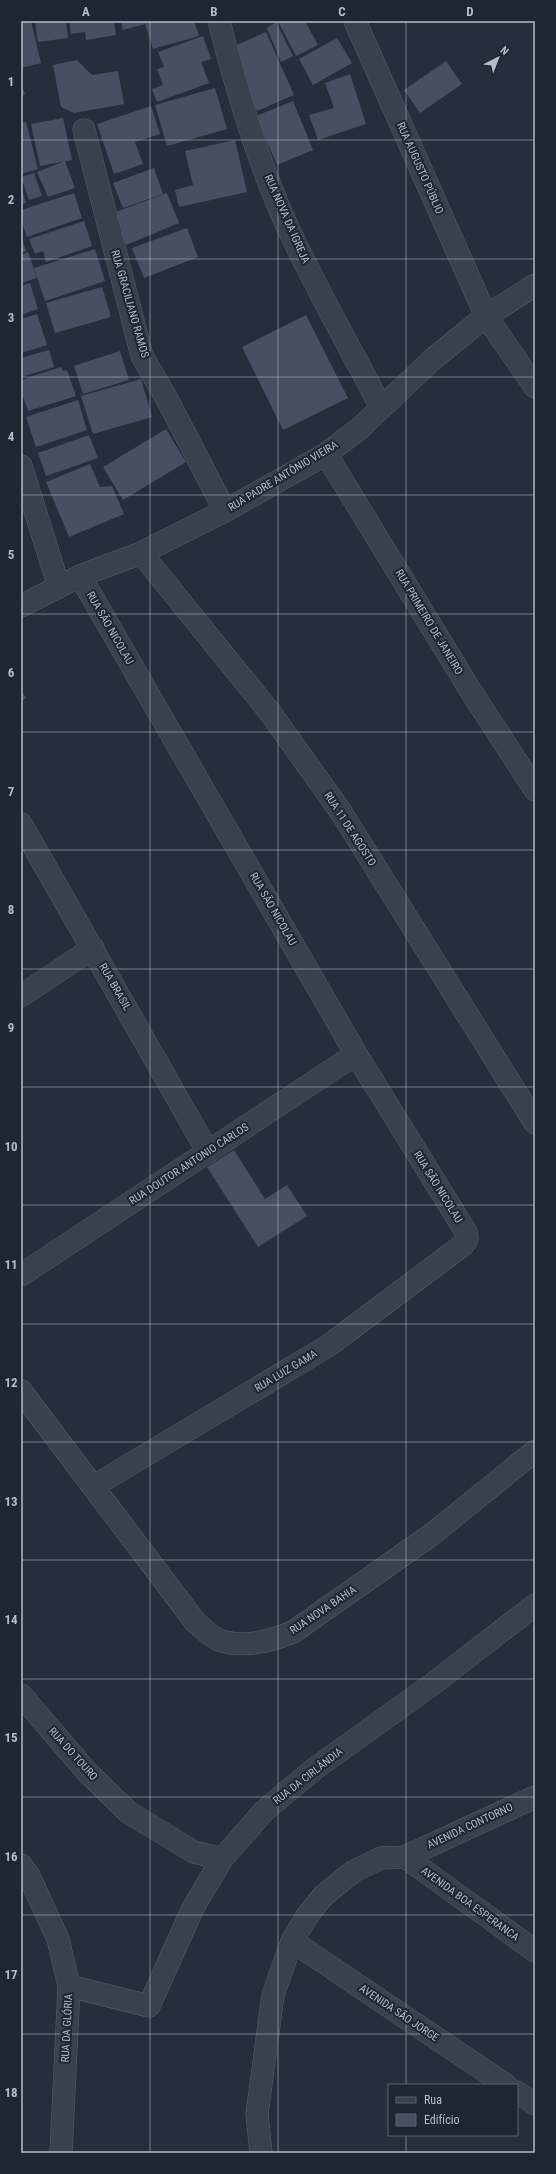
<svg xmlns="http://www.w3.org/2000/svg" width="556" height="2174" font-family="'Roboto Condensed',sans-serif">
<rect width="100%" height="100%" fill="#242f3e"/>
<!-- building -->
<path fill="#455162" d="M21 21H31L41 63 21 68Z
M35 21H66L68 38 38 42Z
M69 21H114L116 35 86 40 85 32 71 34Z
M121 21H194L199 36 153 49 145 24 123 30Z
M282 21H305L318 45 296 56 279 23Z
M276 22 293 56 281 62 267 28Z
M266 32 294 95 257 111 228 49Z
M203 36 211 59 201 62 209 83 157 102 152 89 163 85 157 69 164 67 158 52Z
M337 38 352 63 313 85 299 59Z
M77 60 92 75 118 71 124 104 74 113 61 107 53 65Z
M446 61 462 84 420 113 404 90Z
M350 74 366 124 318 140 309 115 334 108 325 83Z
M21 84 25 94 21 96Z
M215 88 227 129 167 146 155 105Z
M293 101 313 150 277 165 256 116Z
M151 106 160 134 135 142 143 164 114 174 97 124Z
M63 118 72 160 40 166 31 124Z
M26 122 38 169 21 174V123Z
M235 140 247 192 179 207 175 190 193 185 185 151Z
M65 161 75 188 48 197 37 172Z
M154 168 163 194 123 208 113 183Z
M34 173 42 196 29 200 21 177Z
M21 187 26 203 21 204Z
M74 193 82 218 27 237 21 220V210Z
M167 193 179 223 126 245 113 213Z
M84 221 92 246 46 262 43 251 35 254 29 239Z
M187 228 198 257 144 278 132 248Z
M21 236 26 251 21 253Z
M95 249 105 281 45 301 34 268Z
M28 252 37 278 21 283V255Z
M30 283 38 309 21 315V286Z
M102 287 111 317 55 333 46 303Z
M37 314 47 345 21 353V319Z
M306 315 348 398 283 430 242 347Z
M49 350 54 367 21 377V358Z
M120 351 129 380 83 394 74 366Z
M61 367 63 371 67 370 76 396 28 411 21 391V380Z
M141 379 152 417 93 434 81 396Z
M78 400 87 430 36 447 26 417Z
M166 429 186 462 123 500 103 467Z
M89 435 98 458 46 476 38 453Z
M90 464 100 487 112 486 124 514 69 537 46 482Z
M21 690 26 698 21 701Z
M234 1150 265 1199 287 1185 307 1216 258 1247 207 1167Z"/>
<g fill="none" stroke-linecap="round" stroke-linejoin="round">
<!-- minor casing -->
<g stroke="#565f6c" stroke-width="23">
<path id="minor" d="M219 21C237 92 258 163 289 230 317 290 350 348 381 407
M355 21 486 316 535 387
M84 130 142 356 168 401 225 511
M326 454 469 688 535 790
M21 466 59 587
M141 553 269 711 341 812 535 1123
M80 576 356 1054 466 1232 467 1239 463 1245 328 1346 94 1486
M21 606 80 576 141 553 225 511 326 454 359 429 433 359 486 316 535 285
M21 824 208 1152
M21 996 93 948
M21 1275 356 1054
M21 1391 196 1623C203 1628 211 1637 219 1640 243 1649 271 1641 293 1632L431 1535 535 1451
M21 1695 87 1772 128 1812 194 1852 222 1859
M405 1857 535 1951
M21 1865 29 1876 58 1939 69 1986 61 2153
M292 1941 506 2085
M69 1986 149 2006 193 1908 222 1859 264 1811 313 1770 434 1683 535 1605
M517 2092 535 2104
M261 2153 257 2114 273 1995 292 1941 307 1916 323 1896 354 1871 381 1858 405 1857 535 1797"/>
</g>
<!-- minor -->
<use href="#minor" stroke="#38414e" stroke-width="22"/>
</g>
<!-- grid -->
<path fill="none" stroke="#b4bcc9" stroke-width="1" stroke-opacity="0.55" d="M150 21V2153M278 21V2153M406 21V2085M21 140H535M21 259H535M21 377H535M21 495H535M21 614H535M21 732H535M21 850H535M21 969H535M21 1087H535M21 1205H535M21 1324H535M21 1442H535M21 1560H535M21 1679H535M21 1797H535M21 1915H535M21 2034H535M406 2135V2153"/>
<g text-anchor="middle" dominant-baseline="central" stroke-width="4" stroke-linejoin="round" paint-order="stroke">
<!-- street labels -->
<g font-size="11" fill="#b4bcc9" stroke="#1d2633">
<text transform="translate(420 168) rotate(66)">RUA AUGUSTO PÚBLIO</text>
<text transform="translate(287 219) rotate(66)">RUA NOVA DA IGREJA</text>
<text transform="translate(130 304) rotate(74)">RUA GRACILIANO RAMOS</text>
<text transform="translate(283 476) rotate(-31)">RUA PADRE ANTÔNIO VIEIRA</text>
<text transform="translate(429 622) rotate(59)">RUA PRIMEIRO DE JANEIRO</text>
<text transform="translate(110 628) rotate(60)">RUA SÃO NICOLAU</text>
<text transform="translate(350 829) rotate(57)">RUA 11 DE AGOSTO</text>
<text transform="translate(273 909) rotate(60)">RUA SÃO NICOLAU</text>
<text transform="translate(115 987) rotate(60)">RUA BRASIL</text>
<text transform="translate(189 1164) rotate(-33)">RUA DOUTOR ANTONIO CARLOS</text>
<text transform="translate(438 1187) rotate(58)">RUA SÃO NICOLAU</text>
<text transform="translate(286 1371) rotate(-31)">RUA LUIZ GAMA</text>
<text transform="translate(323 1610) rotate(-34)">RUA NOVA BAHIA</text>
<text transform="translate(73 1754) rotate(48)">RUA DO TOURO</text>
<text transform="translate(308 1776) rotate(-38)">RUA DA CIRLÂNDIA</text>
<text transform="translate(470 1826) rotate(-25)">AVENIDA CONTORNO</text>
<text transform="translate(470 1904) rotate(36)">AVENIDA BOA ESPERANCA</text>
<text transform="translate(399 2013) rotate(34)">AVENIDA SÃO JORGE</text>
<text transform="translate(67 2028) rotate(-87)">RUA DA GLÓRIA</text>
</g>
</g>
<!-- border -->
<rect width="556" height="2174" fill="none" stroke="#1d2633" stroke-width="44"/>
<!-- legend -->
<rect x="388" y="2084" width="130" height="52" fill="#1d2633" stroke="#59626f"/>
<rect x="396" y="2097" width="20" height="6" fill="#38414e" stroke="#59626f"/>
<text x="424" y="2104" font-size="12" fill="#b4bcc9">Rua</text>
<rect x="396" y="2114" width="20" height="12" fill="#455162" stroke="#59626f"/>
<text x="424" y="2124" font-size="12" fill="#b4bcc9">Edifício</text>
<!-- north arrow -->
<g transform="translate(498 58) rotate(42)" stroke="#1d2633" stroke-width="3" paint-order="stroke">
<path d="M0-3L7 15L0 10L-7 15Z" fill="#b4bcc9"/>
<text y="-6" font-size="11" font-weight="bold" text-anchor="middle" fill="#b4bcc9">N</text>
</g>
<rect x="22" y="22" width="512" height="2130" fill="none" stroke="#b4bcc9" stroke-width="1.5"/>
<g font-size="13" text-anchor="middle" font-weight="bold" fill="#b4bcc9">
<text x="86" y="16">A</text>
<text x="214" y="16">B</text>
<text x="342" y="16">C</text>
<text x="470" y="16">D</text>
<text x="11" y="86">1</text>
<text x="11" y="204">2</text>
<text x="11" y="322">3</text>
<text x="11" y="441">4</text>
<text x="11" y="559">5</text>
<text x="11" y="677">6</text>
<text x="11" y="796">7</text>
<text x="11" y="914">8</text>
<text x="11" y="1032">9</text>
<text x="11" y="1151">10</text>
<text x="11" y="1269">11</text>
<text x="11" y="1387">12</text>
<text x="11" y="1506">13</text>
<text x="11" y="1624">14</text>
<text x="11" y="1742">15</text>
<text x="11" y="1861">16</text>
<text x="11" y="1979">17</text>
<text x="11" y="2097">18</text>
</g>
</svg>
